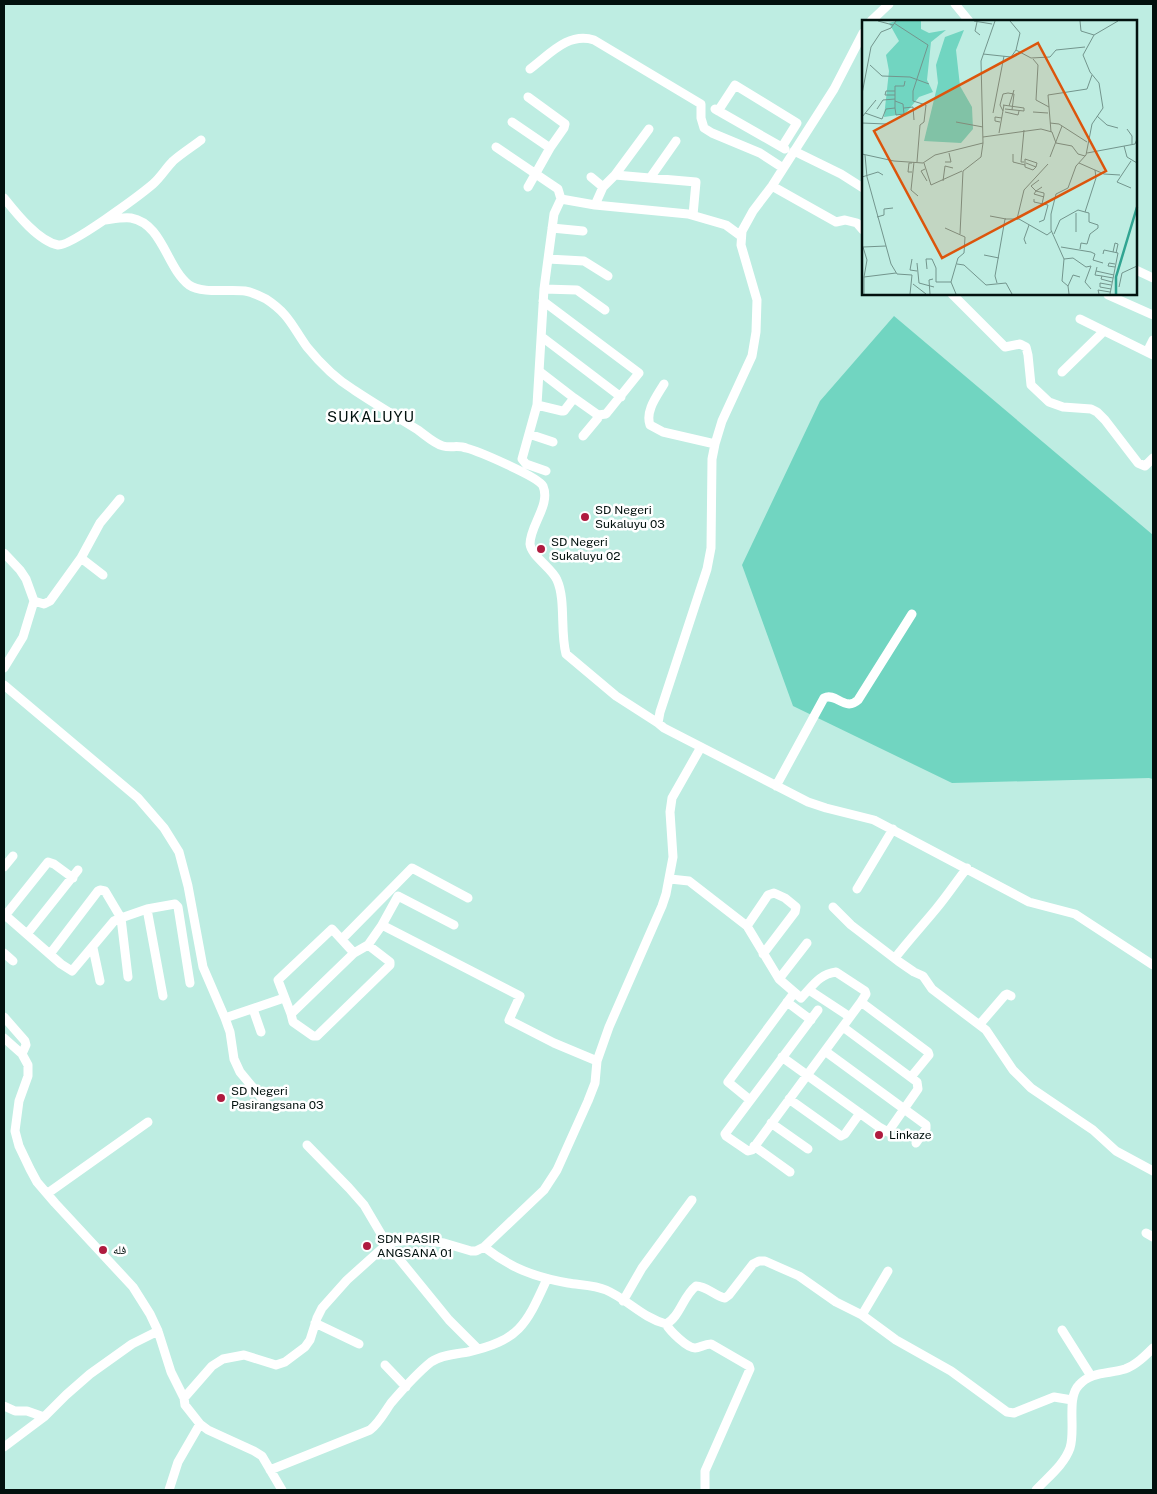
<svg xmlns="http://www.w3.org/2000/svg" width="1157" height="1494" font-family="'Public Sans','Noto Naskh Arabic',sans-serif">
<rect width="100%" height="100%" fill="#beede2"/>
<!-- green -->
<path fill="#71d5c1" d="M894 316 1153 535V779L1149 778 952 783 793 706 742 565 820 401Z"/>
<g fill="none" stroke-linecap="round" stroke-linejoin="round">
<!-- minor -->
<path stroke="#fff" stroke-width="9" d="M955 4 969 21
M871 21 889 4
M863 33 834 89 772 186 753 211 742 231 741 245 757 300 756 332 752 356 722 421 715 444 712 459 711 548 707 569 660 712 658 723 664 728 808 802 826 808 874 820 1029 902 1075 914 1153 965
M530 69C550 54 568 32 594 40L701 104V118L704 128 712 133 760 153 783 168
M715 109 785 149
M718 111 735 85 797 123 782 147
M512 122 550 148
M496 147 558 189 561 199
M794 151 841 174 863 188
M615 175 649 129
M591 177 603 187 595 205
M650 178 676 141
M772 186 836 222 845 220 857 223 863 230
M528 187 550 148 564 128 565 124 528 97
M603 187 615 175 696 182 693 215
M4 198C16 213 38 241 58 245 70 247 140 195 153 184 161 177 166 168 173 161 182 153 192 147 201 140
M105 220C113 219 123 217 131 218 163 224 166 267 189 285 202 294 229 289 245 291 251 292 260 296 266 299 289 314 292 326 307 347 320 363 336 379 354 390 375 404 397 417 418 430 425 435 435 444 443 446 451 448 459 445 466 448 478 451 539 477 543 486 551 505 530 525 530 544 531 556 552 568 557 580 566 600 560 632 566 654L616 696 658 723
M552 228 583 231
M548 259 584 261 608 276
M1136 270 1153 278
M544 289 577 290 605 310
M952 294 1005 347 1020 344 1026 347 1028 355 1031 385 1049 402 1063 407 1091 409 1097 412 1105 420 1138 463 1145 466 1153 458
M1108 295 1153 315
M543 301 639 373 606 414 598 415
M1080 319 1153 355
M542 337 621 397
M1147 352 1153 340
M539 371 574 398
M1062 372 1104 331
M664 384C657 396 645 411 650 425L663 432 715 444
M537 405 562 411H564L574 398 598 415V418L583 436
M529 434 553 442
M546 471 526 464 522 459 537 405 544 289 554 214 561 199 595 205 688 214 726 225 741 236
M4 553 20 570 26 579 34 601 23 637 4 668
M81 558 103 575
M34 601 44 604 50 601 81 558 100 523 120 499
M4 685 138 798 164 828 179 852 188 886 203 967 225 1018 230 1032 234 1059 240 1072 265 1102
M776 786 824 698C836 692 845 712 858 700L912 614
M4 867 13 856
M670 879 689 881 747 926 779 979 801 998C812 987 819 974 836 972L865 991 866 994 861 1002 928 1052 929 1055 911 1077
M857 889 893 829
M833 907 851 925 898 961 914 972 923 976 932 989 986 1030 1013 1070 1031 1088 1093 1130 1116 1151 1153 1171
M147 909 163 996
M5 915 61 964 72 971 114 921 121 918 105 891 100 890 98 891 50 954
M4 917 48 862 54 864 73 878
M382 925 398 896 454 925
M747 926 768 895 774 893 785 898 796 907 795 912 763 954
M27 934 78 870
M342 939 412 868 468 898
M368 945 382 925 520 996 509 1020 554 1043 597 1061
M93 948 100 981
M4 953 13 961
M895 958C908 941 922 926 936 909 947 896 956 882 967 868
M128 977 121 918 147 909 175 904 178 907 190 983
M779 979 807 943
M809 990 850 1017
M787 1002 811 1020
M253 1009 261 1032
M818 1010 725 1134 726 1136 748 1151 752 1150 861 1002
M291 1014 293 1022 313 1036H317L390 965V962L368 945 354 953 332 929 278 980 291 1014 354 953
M4 1017 25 1041 26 1045 22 1054
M225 1018 284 998
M980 1024 1005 995 1007 994 1011 996
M4 1038 22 1054 28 1065V1076L19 1101 15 1131 19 1146 30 1169 37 1182 55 1203 133 1287 150 1314 158 1331 171 1372 184 1398 185 1405 200 1424 208 1430 254 1451 262 1456 282 1490
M825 1051 926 1125V1129L916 1143
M782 1057 879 1127 888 1132 918 1089 917 1082 843 1027
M789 1099 841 1136 845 1134 860 1113
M750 1100 728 1082 794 993
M771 1123 808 1149
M307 1145 349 1188 364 1205 387 1244 449 1320 478 1349
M754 1146 790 1172
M48 1193 148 1122
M1146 1233 1153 1237
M484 1247C511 1268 534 1277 568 1283 580 1285 595 1285 606 1290 627 1299 643 1318 666 1324 680 1317 683 1296 696 1286 707 1286 715 1296 725 1298L729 1295 753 1264 759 1261H765L799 1276 836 1302 862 1315 896 1340 951 1371 1007 1412 1014 1413 1054 1397 1072 1400
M623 1301 642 1268 692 1200
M862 1315 888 1271
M315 1323 359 1344
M666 1324C670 1331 687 1348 695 1348 700 1348 704 1344 711 1344L749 1366 750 1369 705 1471V1490
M1062 1330 1091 1376
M385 1365 406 1387
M184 1398 212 1366 223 1359 244 1355 276 1365 285 1362 305 1347 310 1340 317 1318 322 1308 347 1280 387 1244 399 1241 420 1240 444 1243 471 1251H476L484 1247 544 1190 557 1170 588 1101 595 1083 597 1061 609 1027 662 906 666 894 673 857 670 812 672 798 701 747
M4 1406 15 1411H27L44 1417
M4 1447 44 1417 66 1395 90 1374 132 1344 158 1331
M270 1470 370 1430C379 1423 384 1413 391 1403 403 1389 416 1374 431 1362 441 1355 456 1354 468 1352 520 1340 526 1325 547 1279
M169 1490 178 1462 200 1424
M1036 1490C1048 1477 1064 1465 1070 1448 1076 1430 1066 1398 1079 1385 1091 1371 1110 1374 1125 1369 1136 1365 1145 1356 1153 1348"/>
</g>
<!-- markers -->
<g fill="#af1b3f" stroke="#fff" stroke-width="2">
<circle cx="585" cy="517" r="5"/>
<circle cx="541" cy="549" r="5"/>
<circle cx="221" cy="1098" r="5"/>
<circle cx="879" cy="1135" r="5"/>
<circle cx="367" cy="1246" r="5"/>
<circle cx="103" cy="1250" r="5"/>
</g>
<g text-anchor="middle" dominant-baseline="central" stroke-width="5" stroke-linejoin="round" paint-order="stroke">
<!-- poi labels -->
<g font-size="12" fill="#02110e" stroke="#fff" text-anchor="start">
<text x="595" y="510">SD Negeri<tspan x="595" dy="14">Sukaluyu 03</tspan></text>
<text x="551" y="542">SD Negeri<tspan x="551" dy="14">Sukaluyu 02</tspan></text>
<text x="231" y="1091">SD Negeri<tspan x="231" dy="14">Pasirangsana 03</tspan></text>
<text x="889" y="1135">Linkaze</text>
<text x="377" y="1239">SDN PASIR<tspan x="377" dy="14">ANGSANA 01</tspan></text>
<text x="113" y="1250">فله</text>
</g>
<!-- quarter labels -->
<g font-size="15" letter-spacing="1" fill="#02110e" stroke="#fff">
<text x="371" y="416">SUKALUYU</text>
</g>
</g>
<!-- overview -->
<g transform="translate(862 20)">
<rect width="275" height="275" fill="#beede2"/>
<path d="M34 1H59V9L67 13 84 10 69 22 65 60 71 72 57 77 43 94 22 97 27 51 24 35 37 21 27 3ZM102 10 94 30 98 66 110 87 111 109 99 123 62 121 76 63 74 45 83 17Z" fill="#71d5c1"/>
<path fill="none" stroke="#31a592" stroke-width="2.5" d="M254 274V257L275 187"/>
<path fill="none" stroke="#73958d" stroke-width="1" d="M16 1 31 5M112 1 130 4M148 1 158 13 154 30 169 38 188 37 194 30 223 27M218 1 219 11 232 15M115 2 113 11 118 15M32 3 66 25 51 71V81L64 85 62 102 58 105 55 142M121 34 149 37 154 30M171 39 176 45 174 80 187 87 189 112M8 45 20 56 48 57 67 64M33 71H24L23 75H33M0 74 9 27 19 12 29 8 34 1M141 85 162 88V91M147 86 152 70M187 87 186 75 225 69 230 55M33 88 34 95 42 94 41 84 33 81M42 88 51 87 52 100M15 89 21 80 33 79M143 89 162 91M141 91 138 85 141 74 146 73 152 74 150 90M143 92 156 95 157 91M171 92 186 93M3 93 20 99 24 89 33 88V66H42L43 61M131 93 142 36M235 96 245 105 256 108M0 97 14 80M94 102 121 107M138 102 133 101V97L140 98M0 103 24 104M188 103 197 104 225 122M265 109 270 116V124M162 110 159 142H162M137 113 142 85M121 117 179 109 190 112 194 123 210 126 216 134 223 136M262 126 265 137 275 143M225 133 273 124 275 119M0 134 32 141 61 143 73 135 121 123 119 41 133 1M151 134V142L163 145M3 135 5 157 29 244 35 254 50 255 48 274M188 137 200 106M52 142 49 170 56 176M83 142H89L87 133M50 143H47L46 152H50M62 143 69 165 100 151M164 143 174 147 171 150 163 147V139L175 143 174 147M217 143 242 154 258 155M63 149 59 151 65 161M0 157 16 152 21 155M177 160 169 166 174 171 180 167M81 161 83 146 91 148M269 168 255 162 269 141M172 179V182L186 185 182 200 177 202M180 184 182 175V173L174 171 172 174 182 177M214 193V212M128 196 144 199M15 197 22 195V189L31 188M155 199 162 170 186 144M83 208 103 217 102 233 96 238 89 262M98 214 101 151 119 137 121 123M192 214 198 200 216 190 223 192 234 158 233 150M164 224 162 219 167 205M1 227 5 240 2 257M1 227 24 226M199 227 229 232 233 234 231 240 241 243M218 229 219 223 225 224 228 214 236 208V205L227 202V193L223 192M251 232 253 223 256 224 254 233M241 234 242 230 256 233 248 274M122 235 137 238M50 239 48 250 55 251M202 239 211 238 224 247 229 246 223 262 229 269M55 243 57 263 72 267M95 244 102 245 124 265 144 263 150 274M235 247 233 255 240 256M253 247 246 246 247 243 253 244M65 249 64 239H70L74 248V262H89L94 274M234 251 252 255M250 262 239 259 240 256 251 258M135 263 133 256 143 199H157L185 215 190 211M51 264 64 274M206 266 211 255 218 257M257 267 260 253 275 246M249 269 238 267V263L249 265M2 274V257L34 253M68 274 67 260 71 259M207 274 206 266 200 261 202 239 189 210V194L194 174 206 168 214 146 224 135 230 104 241 88 237 63 228 52 221 35 232 15 256 1M237 274 236 270 248 272"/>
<path fill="#dc550c" fill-opacity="0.15" stroke="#dc550c" stroke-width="2.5" d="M176 23 244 151 80 238 12 111Z"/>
<rect width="275" height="275" fill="none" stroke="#02110e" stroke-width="2.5"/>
</g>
<!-- border -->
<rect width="1157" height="1494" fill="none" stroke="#02110e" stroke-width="10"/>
</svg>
